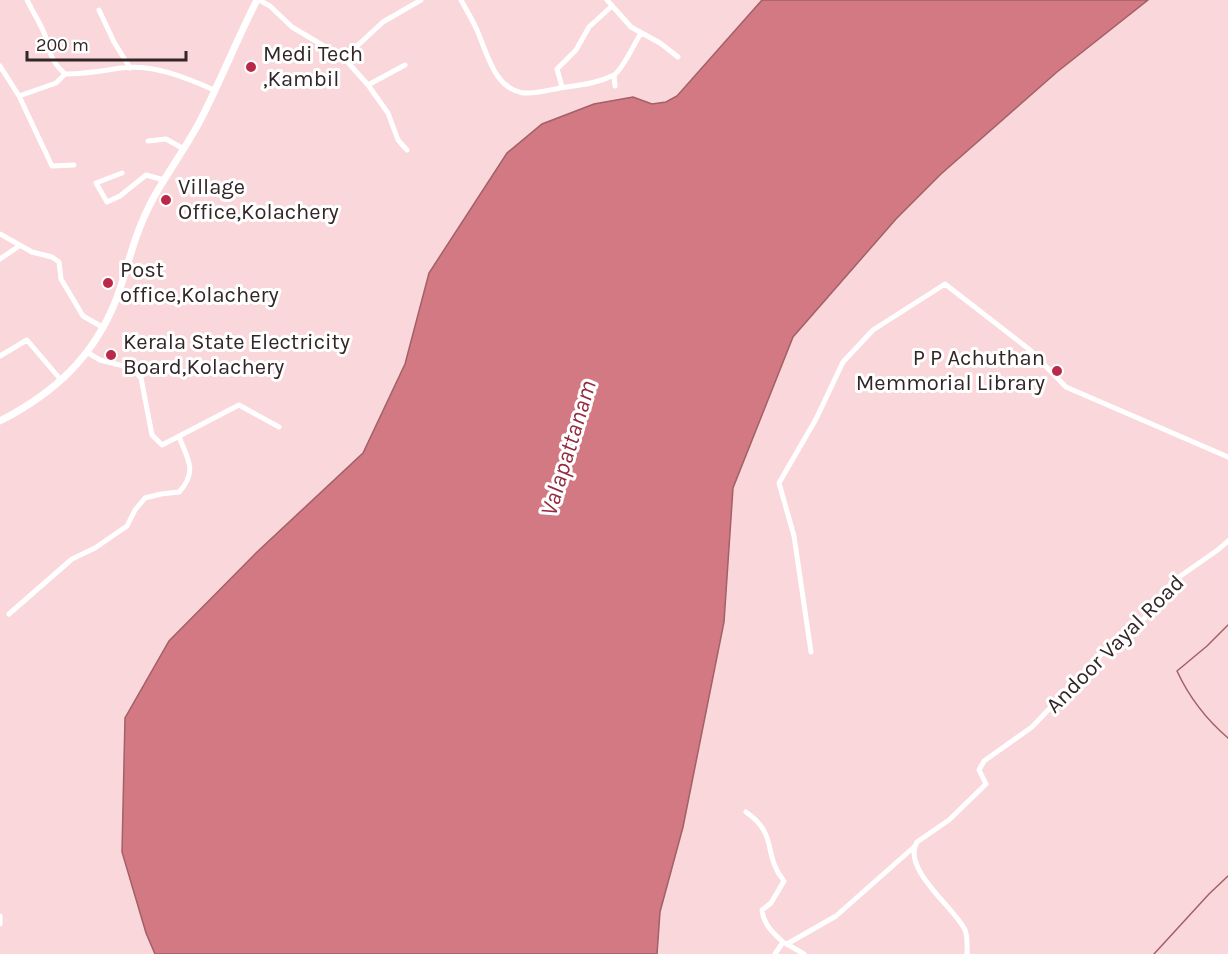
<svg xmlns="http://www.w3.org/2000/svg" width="1228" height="954" font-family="Karla,sans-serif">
<rect width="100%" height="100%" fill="#fad7da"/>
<!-- water -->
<path fill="#d27983" stroke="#a26067" stroke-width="1.5" d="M762 0H1148L1057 72 941 174 896 219 793 337 733 488 724 622 683 827 660 912 657 954H155L146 933 122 852 125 718 169 641 257 552 363 453 405 364 429 273 507 153 542 124 594 104 633 97 652 104 666 102 677 96Z"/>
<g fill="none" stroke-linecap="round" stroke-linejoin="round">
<!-- stream -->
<path stroke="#a26067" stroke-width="1.5" d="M1228 625 1207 646 1177 671C1189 697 1207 720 1228 738
M1154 954 1209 894 1228 876"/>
<!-- street -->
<path stroke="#fff" stroke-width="5" d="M27 0C33 12 40 23 45 35 51 54 50 60 65 74
M259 0 270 6 292 27 344 58 368 85 388 113 398 140 407 150
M461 0C466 9 472 19 476 28 487 51 493 88 523 93 535 94 549 90 560 88 579 85 596 84 614 75
M607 0 631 27 660 43 678 57
M99 10 114 42 130 68
M344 58 383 22 421 0
M0 66 19 96 56 83 65 74C86 74 101 71 121 68 153 64 185 77 214 90
M368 85 405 65
M615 86 614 75C623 69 634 44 641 33
M562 87 557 69 576 50 589 27 612 6
M19 96 52 166 74 165
M148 141 166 139 184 149
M122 173 96 183 107 202 120 196 146 175 164 180
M0 234 32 252 52 257 59 262 61 279 83 316 104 328
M0 259 19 246
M88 353 100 360 132 368 141 378 152 435 162 445 239 405 279 427
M0 356 27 340 61 380
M9 614 72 559 95 548 127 526 135 510 145 498 161 494 179 492C198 472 188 459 179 437
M811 652 794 536 779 483 816 419 843 362 873 330 945 284 1030 350 1066 387 1228 457
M746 812C779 835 762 854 784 881L771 903 762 910C763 924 774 934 783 942L775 954
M0 916V924
M785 943 804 954
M787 944 836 916 914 847
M967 954C967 946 968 937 965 930 955 908 901 869 917 842L949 820 986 784 979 770 984 761 1032 727 1112 643 1131 632 1143 620 1172 582 1219 549 1228 541"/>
<!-- secondary -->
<path stroke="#fff" stroke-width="7" d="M0 421C54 393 93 358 116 300 126 274 131 247 142 222 157 185 183 154 201 119 221 80 237 39 257 0"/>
</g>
<!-- markers -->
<g fill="#ba294a" stroke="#fff" stroke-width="2">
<circle cx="251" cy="67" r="6"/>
<circle cx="166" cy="200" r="6"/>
<circle cx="108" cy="283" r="6"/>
<circle cx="111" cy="355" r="6"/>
<circle cx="1057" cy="371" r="6"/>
</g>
<g text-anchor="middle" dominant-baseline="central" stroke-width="6" stroke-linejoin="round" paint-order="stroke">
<!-- poi labels -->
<g font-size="22" fill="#322627" stroke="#fff" text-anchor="start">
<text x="263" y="54">Medi Tech<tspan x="263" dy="25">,Kambil</tspan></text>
<text x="178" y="187">Village<tspan x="178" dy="25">Office,Kolachery</tspan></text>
<text x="120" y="270">Post<tspan x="120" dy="25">office,Kolachery</tspan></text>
<text x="123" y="342">Kerala State Electricity<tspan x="123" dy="25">Board,Kolachery</tspan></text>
<text x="1045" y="358" text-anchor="end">P P Achuthan<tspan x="1045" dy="25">Memmorial Library</tspan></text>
</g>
<!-- street labels -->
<g font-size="22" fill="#322627" stroke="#fff">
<text transform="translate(1115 644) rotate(-45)">Andoor Vayal Road</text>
</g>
<!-- water labels -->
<g font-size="24" font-style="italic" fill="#952b3f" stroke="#fff">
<text transform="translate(568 448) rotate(-73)">Valapattanam</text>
</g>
</g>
<!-- scale -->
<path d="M27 51v9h159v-9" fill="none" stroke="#322627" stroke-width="3"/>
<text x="36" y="51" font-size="18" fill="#322627" stroke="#ffffff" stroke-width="4.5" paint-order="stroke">200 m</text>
</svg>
